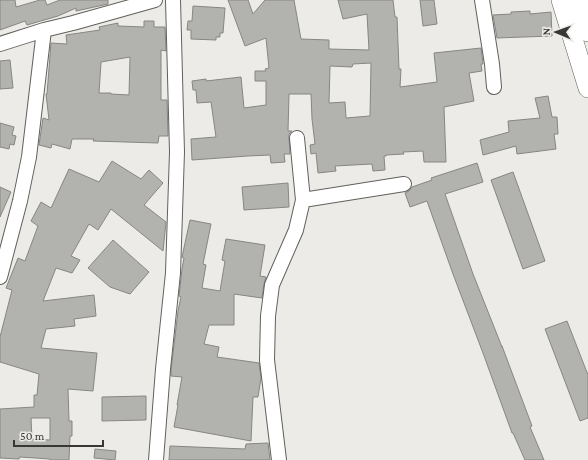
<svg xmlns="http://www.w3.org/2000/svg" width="588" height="460" font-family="'Crimson Pro',serif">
<rect width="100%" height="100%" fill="#ecebe7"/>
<!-- building -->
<path fill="#b2b2ae" stroke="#878683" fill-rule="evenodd" d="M0 0H15L16 7 40 0H45L47 5 60 0H108V4L76 11V8L58 16 27 25 25 21 0 30Z
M228 0H248L253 14 265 0H294L301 39 329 40V49L369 50 367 14 343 19 338 0H393L395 17H397L399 69H401L400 87 437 82 434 53 481 48 483 64H481L482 71 469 73 474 101 444 107 446 162H424L423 151 403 152 404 154 386 155V156H384L385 170 373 171 372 164 335 166 336 171 318 173 316 153 311 154 310 145 315 144 312 119 311 94H289L288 131H292L289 134V138L290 154H284L285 162 271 163 270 155 248 156 192 160 191 139 216 137 211 102 197 103 196 90H193L192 81 206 79V81L241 77 244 108 266 105V81H255V71H266L265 69 269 68 266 38 245 46ZM371 63 370 116 346 118 345 102 329 103 330 66 352 67 353 64Z
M420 0H434L437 24 423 26Z
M193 6 225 8 223 33H220V37H216V40L191 39V30H187L188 21H192Z
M530 11V14L551 12 552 36 497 38 493 15 511 14V12Z
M144 21H154V27H165L166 51 161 50V100H167L168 136H159L158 143 93 141 94 139H72L70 149 52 144 51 148 39 145 43 118 49 120 46 94H47L51 43 67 44 66 35 100 30 99 27 118 23V26L144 27ZM130 57 129 95 111 94V93H99L101 62Z
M10 60 13 88 0 89V61Z
M548 96 552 117H557L558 134H554L556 149 517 154 516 146 483 155 480 140 509 132 508 121 540 118 535 98Z
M0 123 14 127 12 135 16 136 14 145 10 144 9 149 0 147Z
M112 161 141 179 149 170 163 183 144 205 166 222 163 251 111 209 98 230 89 224 71 256 80 260 72 273 56 268 43 301 94 295 96 316 74 319 75 326 46 329 41 348 97 353 93 391 68 389 69 421H72V436H70L69 460H50V459L20 457 19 459 0 458V409L34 407V395H37L39 374 0 362V337L12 290 6 288 18 258 25 261 38 226 31 221 41 202 51 208 69 169 99 182ZM31 418H50V440L32 439Z
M477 163 483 182 445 194 473 274 502 347V346L532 426 530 427 544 460H525L513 433H512L483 353 453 274 427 201 410 207 405 193 409 191 412 187 432 180 431 178Z
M513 172 545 261 523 269 491 180Z
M288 183 289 207 244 210 242 187Z
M0 187 11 192 0 217Z
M190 220 211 224 203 264 206 265 202 288 220 291 225 261 222 260 226 239 265 245 260 276 266 277 264 284 262 298 234 294V325H209L204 344 219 347 217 357 259 363 261 378 258 397H253L251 441 174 427 178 405H177L182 377 171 376V370L178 311 181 297 179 296 182 269 184 258 182 257Z
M113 240 149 272 130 294 110 287 88 268Z
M567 321 588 375V418L580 421 545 329Z
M146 396V420L102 421V397Z
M268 443 270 460H169L170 446 245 449 246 444Z
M95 449 116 451 115 460 94 458Z"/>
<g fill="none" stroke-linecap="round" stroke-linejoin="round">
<!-- street casing -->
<g stroke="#61605d" stroke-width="16">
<path id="street" d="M482 0 492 64 494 87
M0 44 44 30 73 23 155 0
M303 200 404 184
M0 277 20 201 29 157 44 30
M156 460 163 369 173 273 177 152 173 0
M279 460 267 360 268 316 272 285 296 230 303 200 297 138"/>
</g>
<!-- secondary casing -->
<g stroke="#61605d" stroke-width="20">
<path id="secondary" d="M561 0 588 88
M578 0 588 32"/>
</g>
<!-- street -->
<use href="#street" stroke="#fff" stroke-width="14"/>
<!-- secondary -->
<use href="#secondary" stroke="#fff" stroke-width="19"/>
</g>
<!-- north arrow -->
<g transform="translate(556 32) rotate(272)" stroke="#ecebe7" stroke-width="3" paint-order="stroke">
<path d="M0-3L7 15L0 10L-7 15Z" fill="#373735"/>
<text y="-6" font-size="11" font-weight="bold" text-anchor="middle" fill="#373735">N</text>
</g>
<!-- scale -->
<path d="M14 440v6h89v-6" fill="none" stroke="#373735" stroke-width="2"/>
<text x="20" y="440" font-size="12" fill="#373735" stroke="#ecebe7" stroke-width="3" paint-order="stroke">50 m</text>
</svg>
